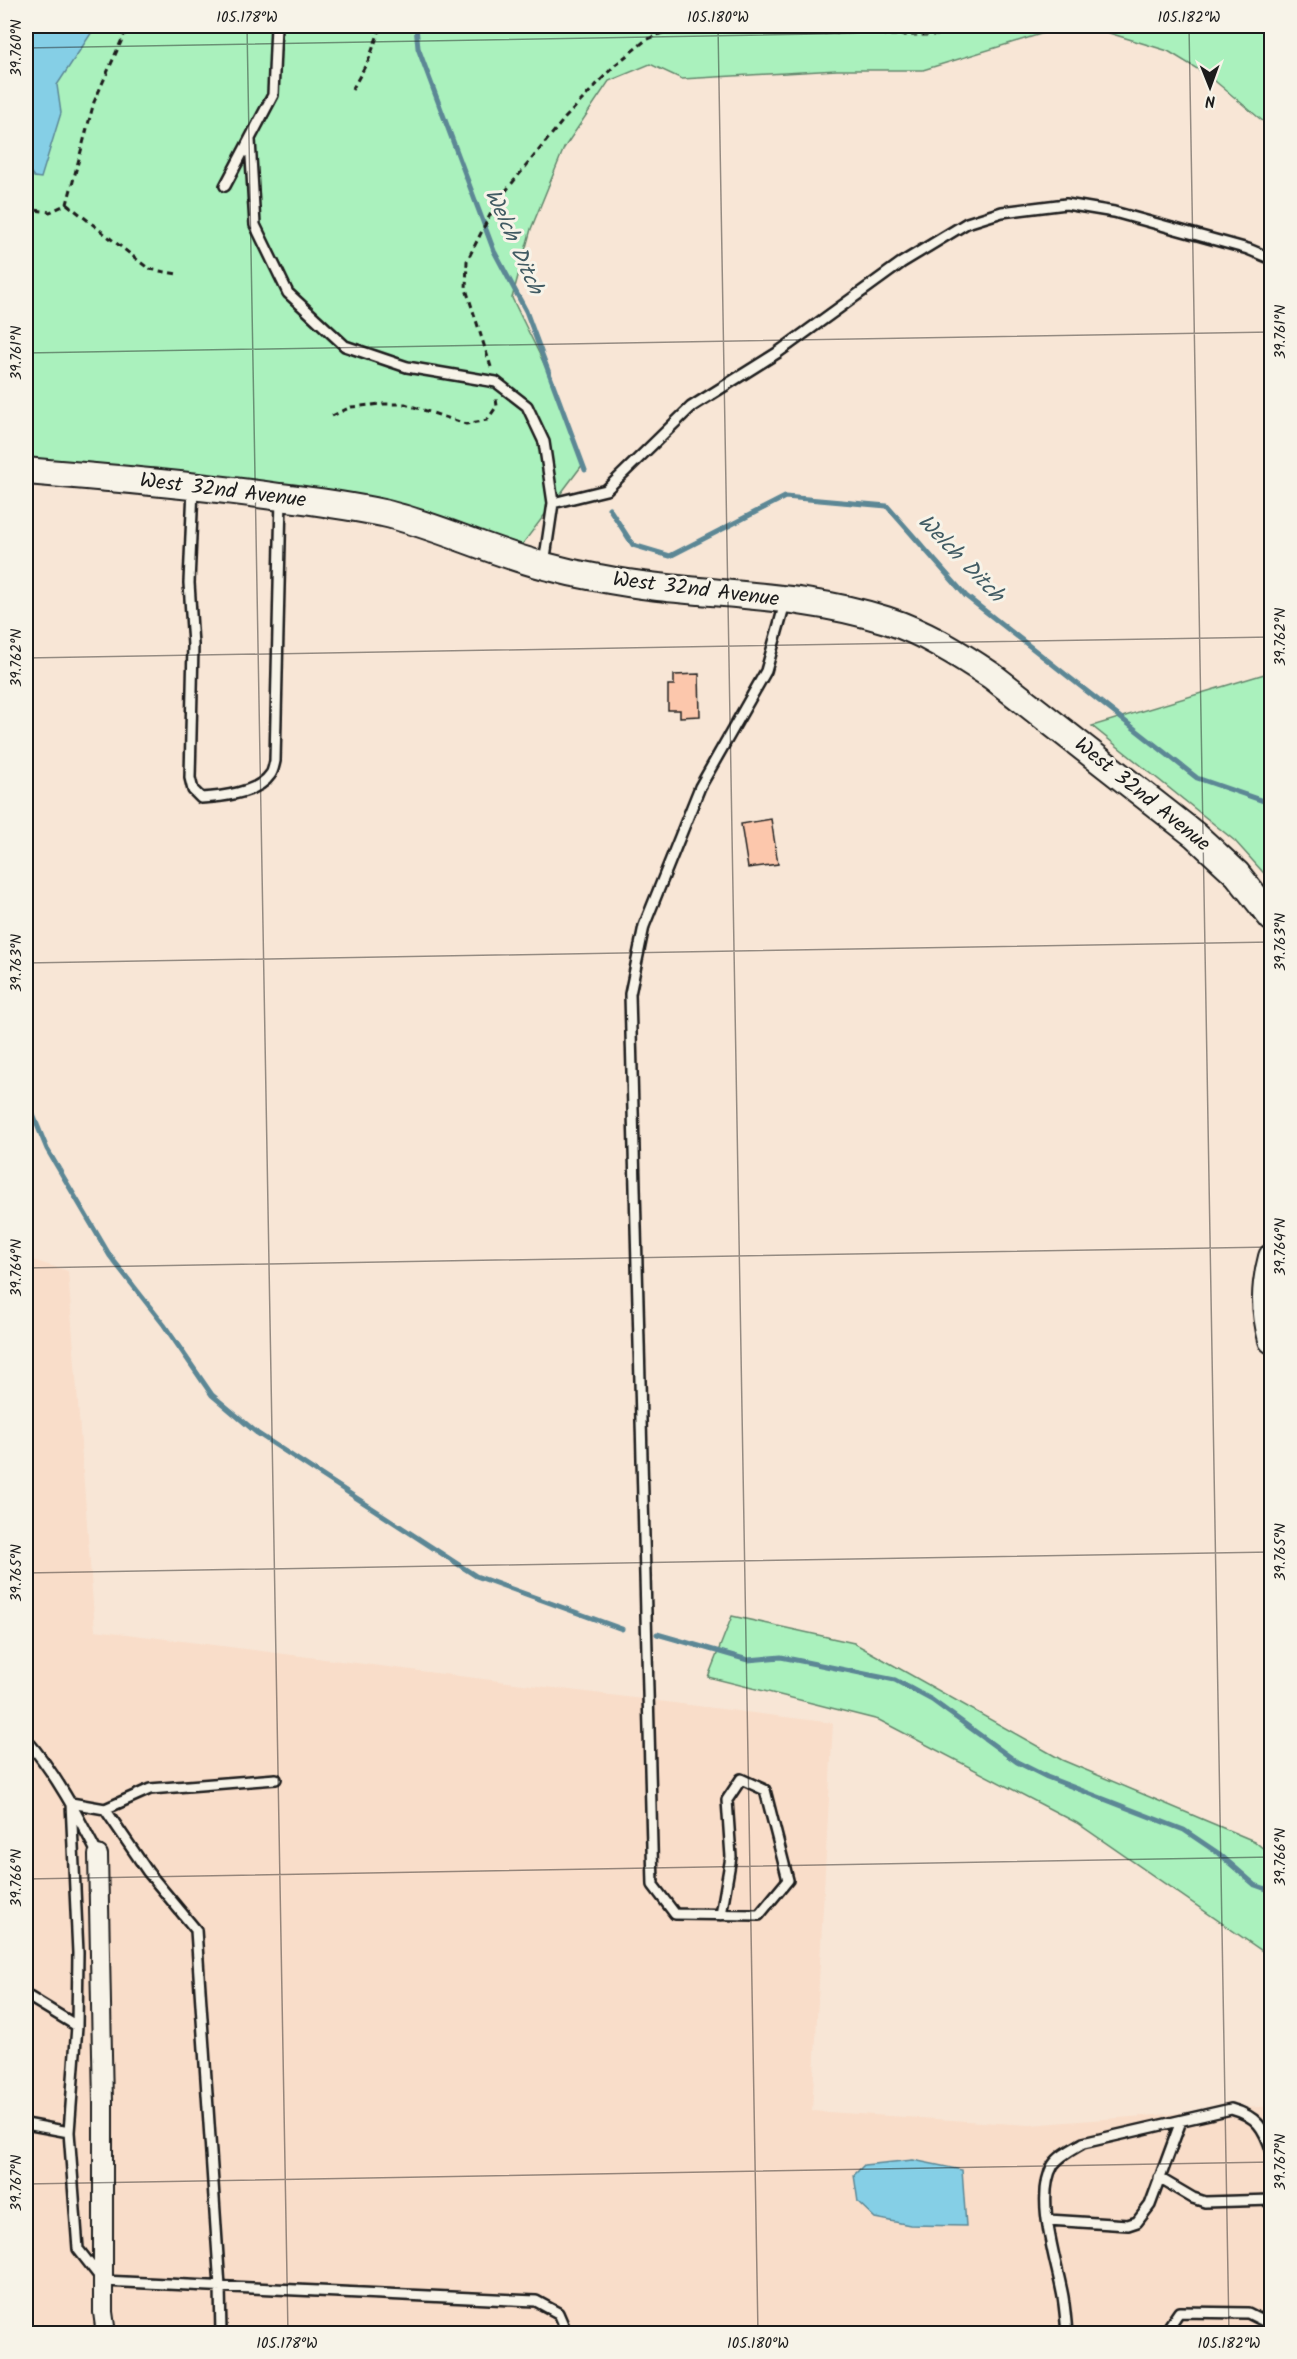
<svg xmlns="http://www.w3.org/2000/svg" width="1297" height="2359" font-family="Kalam,sans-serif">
<rect width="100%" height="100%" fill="#f8e6d6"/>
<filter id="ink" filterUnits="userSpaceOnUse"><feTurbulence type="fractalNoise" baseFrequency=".0167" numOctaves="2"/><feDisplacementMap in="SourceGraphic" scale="12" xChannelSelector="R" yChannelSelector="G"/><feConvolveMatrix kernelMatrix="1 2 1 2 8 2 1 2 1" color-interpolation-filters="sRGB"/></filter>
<g filter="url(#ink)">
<!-- built -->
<path fill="#f9ddc9" d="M26 1258 68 1271 95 1630 833 1723 812 2111 1029 2125 1271 2106V2333H26Z"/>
<!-- green -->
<path fill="#aaf1bd" stroke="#63866c" stroke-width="1.5" d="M26 26H1067L923 70H837L682 79 650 64 609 81 564 148 531 229 512 298 554 384 583 464 515 554 430 531 26 466Z
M1086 26H1271V128L1209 76 1168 51Z
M1271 672H1272L1271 881 1235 841 1092 726Z
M732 1616 854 1643 1062 1760 1254 1841 1271 1855V1957L1077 1823 879 1720 708 1677Z"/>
<!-- water -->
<path fill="#85cfe6" stroke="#5b8795" stroke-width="1.5" d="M26 26H94L92 32 57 85 61 113 41 178 34 177 26 166Z
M913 2160 962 2170 966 2226 910 2225 875 2218 858 2202 854 2175 864 2165Z"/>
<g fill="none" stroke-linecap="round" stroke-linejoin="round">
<!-- stream -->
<path stroke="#5b8795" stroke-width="5" d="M416 26 418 48 494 251 526 311 585 470
M609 508 633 545 670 556 785 497 887 506 966 596 1197 778 1272 804
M26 1073 29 1083 31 1110 47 1149 110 1256 164 1325 212 1395 257 1433 476 1576 622 1629
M657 1634 748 1660 781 1657 895 1680 932 1700 1017 1762 1047 1777 1184 1830 1218 1853 1255 1885 1272 1891"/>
</g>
<!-- building -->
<path fill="#fcc7ac" stroke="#1c1c1c" stroke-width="1.5" d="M699 674 700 716 680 717V710H668V685H674V675Z
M771 819 778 864 748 868 741 824Z"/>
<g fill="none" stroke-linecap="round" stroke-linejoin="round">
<!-- lane casing -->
<g stroke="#1c1c1c" stroke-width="14">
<path id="lane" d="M250 140 255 225 288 293 345 346 407 367 496 382 527 406 544 442 553 503 544 564
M225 186 273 95 276 26
M193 488 189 583 193 645 190 778 193 790 201 798C220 797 258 793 270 775 273 772 274 765 275 761L281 498
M553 503 606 490 691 407 777 353 901 263 967 223 1002 212 1066 204 1114 212 1248 249 1272 259
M26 1739C56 1774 77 1814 98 1855
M105 1809 150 1789 276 1779
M721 1915 731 1857 727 1800 741 1779 765 1790 788 1880 759 1915 675 1914 653 1885 630 994 644 926 700 787 766 671 785 603
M26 1995 77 2026
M26 2124 69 2132
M1159 2178 1193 2198 1205 2202 1272 2200
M1048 2220 1128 2225 1137 2222 1150 2205 1181 2121
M221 2334 220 2287 196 1930 148 1872 105 1809 71 1803 78 1953 77 2026 69 2132 78 2249 103 2281 536 2301 558 2313 567 2334
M1067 2334C1066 2321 1065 2309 1063 2297 1057 2262 1034 2198 1053 2165 1060 2155 1073 2149 1083 2143L1231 2109C1257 2116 1264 2128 1272 2152
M1164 2334 1179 2312 1248 2313 1272 2325"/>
</g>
<!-- street casing -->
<g stroke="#1c1c1c" stroke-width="22">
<path id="street" d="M98 1855 103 2103V2312L106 2334"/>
</g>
<!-- secondary casing -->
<g stroke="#1c1c1c" stroke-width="30">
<path id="secondary" d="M26 471C110 478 195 485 280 497 314 501 349 506 383 513 439 526 490 552 545 566 563 571 581 575 599 578 694 597 793 590 886 620 924 632 959 654 992 676L1195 835 1237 874 1272 918
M1272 1257C1264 1288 1264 1309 1272 1340"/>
</g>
<!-- path -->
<path stroke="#1c1c1c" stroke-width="3" stroke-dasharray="6 4.5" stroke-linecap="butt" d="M872 26 885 35H940L968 26
M352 90 369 59 381 26
M67 204 149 269 177 274
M26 209 50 212 67 204 94 102 128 26
M491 367 466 289 467 261 496 203 565 118 615 65 646 40 671 29 708 28 803 34 878 30
M332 416 351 407 381 404H405L466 424 487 420 497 406 496 399"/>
<!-- lane -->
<use href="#lane" stroke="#f7f3e8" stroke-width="9"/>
<!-- street -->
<use href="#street" stroke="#f7f3e8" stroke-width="18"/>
<!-- secondary -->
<use href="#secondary" stroke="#f7f3e8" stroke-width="26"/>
</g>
</g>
<!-- ticks -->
<path fill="none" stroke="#1c1c1c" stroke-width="1.5" stroke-opacity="0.45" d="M247 26 288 2334M718 26 758 2334M1189 26 1229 2334M26 48 1272 26M26 353 1272 332M26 658 1272 637M26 963 1272 942M26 1268 1272 1247M26 1573 1272 1552M26 1879 1272 1857M26 2184 1272 2162"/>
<g text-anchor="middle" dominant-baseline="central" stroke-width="6" stroke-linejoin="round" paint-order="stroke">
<!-- street labels -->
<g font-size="21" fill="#1c1c1c" stroke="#f7f3e8">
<text transform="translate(223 491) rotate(7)">West 32nd Avenue</text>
<text transform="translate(696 590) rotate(7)">West 32nd Avenue</text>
<text transform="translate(1142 795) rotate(39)">West 32nd Avenue</text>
</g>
<!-- water labels -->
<g font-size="22" font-style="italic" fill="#415b63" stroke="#f7f3e8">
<text transform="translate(513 242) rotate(66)">Welch Ditch</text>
<text transform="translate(960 559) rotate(46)">Welch Ditch</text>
</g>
</g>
<!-- margin -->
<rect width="1297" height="2359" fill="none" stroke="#f7f3e8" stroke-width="66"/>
<!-- north arrow -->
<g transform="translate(1210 87) rotate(179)" stroke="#f7f3e8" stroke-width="4.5" paint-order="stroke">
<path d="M0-4.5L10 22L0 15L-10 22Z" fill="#1c1c1c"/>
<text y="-9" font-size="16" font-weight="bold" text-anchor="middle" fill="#1c1c1c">N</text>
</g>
<rect x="33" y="33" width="1231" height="2293" fill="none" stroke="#1c1c1c" stroke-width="2"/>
<g font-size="15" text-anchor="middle" fill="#1c1c1c">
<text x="247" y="22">105.178°W</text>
<text x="718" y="22">105.180°W</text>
<text x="1189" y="22">105.182°W</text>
<text transform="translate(16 48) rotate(-90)" y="5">39.760°N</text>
<text transform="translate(1280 332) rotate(-90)" y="5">39.761°N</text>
<text transform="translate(16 353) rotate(-90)" y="5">39.761°N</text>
<text transform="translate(1280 637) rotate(-90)" y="5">39.762°N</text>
<text transform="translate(16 658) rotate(-90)" y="5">39.762°N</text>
<text transform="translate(1280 942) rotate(-90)" y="5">39.763°N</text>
<text transform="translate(16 963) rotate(-90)" y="5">39.763°N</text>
<text transform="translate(1280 1247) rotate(-90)" y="5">39.764°N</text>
<text transform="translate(16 1268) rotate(-90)" y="5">39.764°N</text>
<text transform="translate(1280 1552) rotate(-90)" y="5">39.765°N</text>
<text transform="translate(16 1573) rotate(-90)" y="5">39.765°N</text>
<text transform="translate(1280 1857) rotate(-90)" y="5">39.766°N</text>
<text transform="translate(16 1878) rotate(-90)" y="5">39.766°N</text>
<text transform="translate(1280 2162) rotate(-90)" y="5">39.767°N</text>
<text transform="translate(16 2183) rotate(-90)" y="5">39.767°N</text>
<text x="287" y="2348">105.178°W</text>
<text x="758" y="2348">105.180°W</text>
<text x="1229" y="2348">105.182°W</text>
</g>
</svg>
